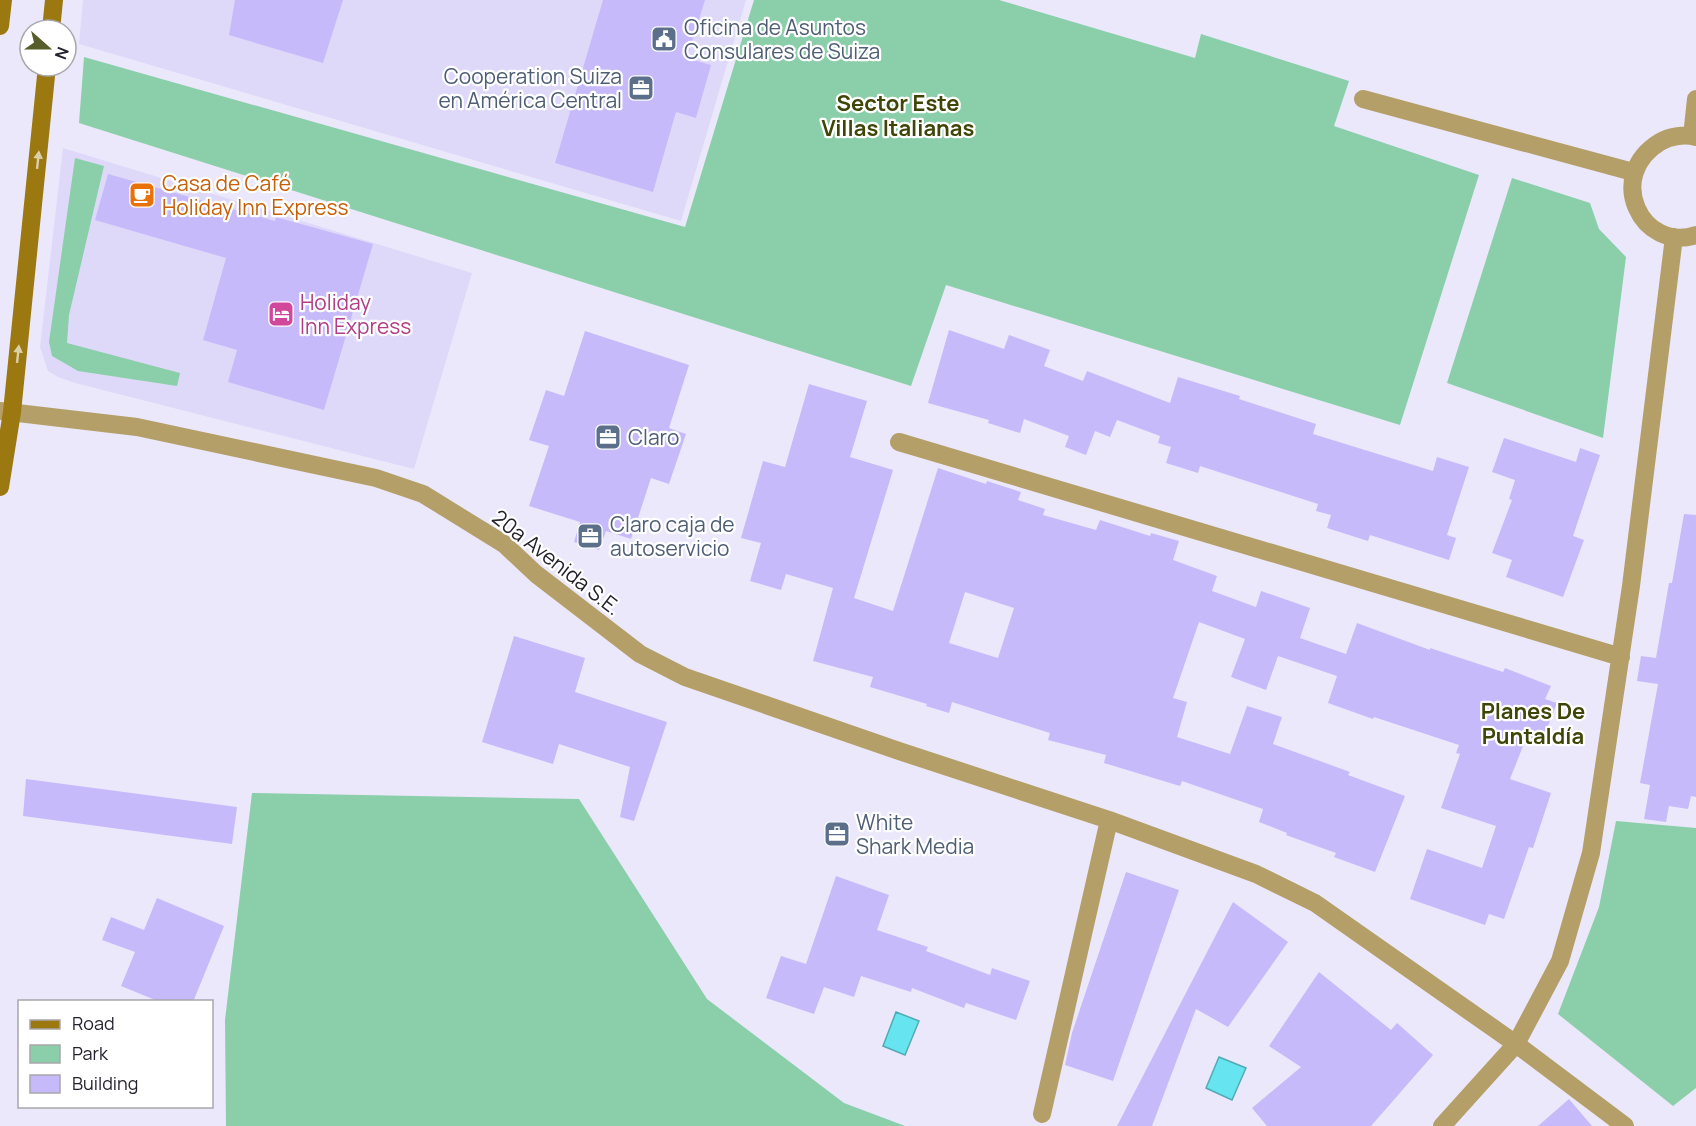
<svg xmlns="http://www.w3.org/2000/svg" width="1696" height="1126" font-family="Manrope,sans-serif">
<rect width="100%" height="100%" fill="#ebe8fc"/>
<!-- built -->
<path fill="#dfd9f9" d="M83 0H746L681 221 79 44Z
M63 148 472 273 414 469 75 383 58 377 48 371 40 347Z"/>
<!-- green -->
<path fill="#8acfa9" d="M754 0H999L1195 58 1201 34 1349 81 1334 126 1479 175 1400 425 946 285 911 386 79 123 84 57 685 227Z
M75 158 104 166 69 315 67 343 180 373 177 386 78 371 52 356 49 342Z
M1512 178 1590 203 1599 229 1626 257 1603 438 1447 383Z
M252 793 579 799 707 999 844 1103 905 1126H226L225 1020Z
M1616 821 1696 828V1088L1673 1106 1558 1014 1599 907Z"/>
<!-- water -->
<path fill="#66e4ef" stroke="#52aab5" stroke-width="1.5" d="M896 1012 919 1021 905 1055 883 1046Z
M1219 1057 1246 1068 1232 1100 1206 1088Z"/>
<!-- building -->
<path fill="#c7bafa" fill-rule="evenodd" d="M235 0H343L323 63 229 35Z
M603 0H705L687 58 711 65 696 118 676 112 653 192 555 163Z
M108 174 275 221 276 217 373 244 324 410 228 382 237 350 203 340 226 258 95 220Z
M949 330 1004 349 1009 335 1050 350 1044 366 1083 381 1087 371 1170 403 1178 377 1240 396 1239 399 1316 424 1313 434 1433 471 1437 457 1469 467 1447 535 1456 538 1449 560 1370 535 1368 541 1327 528 1331 515 1316 511 1318 504 1200 466 1198 473 1166 463 1171 447 1158 443 1160 436 1117 420 1110 437 1095 431 1086 455 1065 447 1069 436 1024 419 1020 433 988 423 989 420 928 403Z
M585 331 689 365 669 428 686 434 669 484 651 478 631 539 606 531 599 550 574 542 580 522 529 506 549 446 529 440 546 390 564 396Z
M809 384 867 401 850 457 893 470 854 598 893 611 938 468 986 484 987 481 1021 492 1018 500 1045 509 1043 515 1096 530 1100 520 1150 536 1151 533 1179 541 1173 560 1217 576 1212 591 1256 607 1261 591 1310 608 1300 638 1346 654 1357 623 1430 650V648L1503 672 1505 668 1551 686 1545 699 1557 703 1542 741 1527 736 1510 779 1551 793 1533 848 1529 847 1504 919 1489 914 1485 925 1410 899 1427 849 1482 868 1496 826 1441 808 1460 754 1456 753 1459 745 1374 717 1373 719 1328 703 1337 676 1278 656 1266 690 1231 677 1245 639 1199 622 1173 698 1187 702 1177 737 1230 754 1247 706 1282 717 1273 744 1350 772 1348 775 1405 796 1375 872 1334 857 1336 853 1286 835 1287 833 1259 822 1263 809 1182 781 1180 786 1104 763 1106 755 1048 740 1050 733 952 702 949 713 926 706 927 704 870 687 873 677 813 661 833 588 786 574 781 590 750 581 761 543 741 538 763 461 785 467ZM965 592 1014 608 998 658 949 643Z
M1504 438 1576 462 1580 448 1600 455 1573 536 1584 540 1563 597 1506 577 1512 560 1492 553 1512 500 1509 499 1515 480 1492 472Z
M1684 514 1696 515V797L1691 796 1688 809 1669 806 1666 822 1644 819 1650 785 1640 783 1658 684 1637 681 1641 656 1656 658 1669 583H1672Z
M514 636 585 658 575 692 667 722 634 821 620 817 630 767 559 744 553 764 482 742Z
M26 779 237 807 232 844 23 816Z
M1126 872 1179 890 1113 1081 1065 1065 1072 1033Z
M836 876 889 895 877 930 928 947 926 951 990 975 992 968 1030 981 1016 1020 966 1003 964 1008 912 988 911 992 861 976 854 997 824 987 814 1014 766 998 781 956 806 964Z
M157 898 224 926 193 1002H160L121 986 135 952 102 940 111 917 144 930Z
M1233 902 1288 942 1228 1027 1196 1009 1152 1126H1117Z
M1319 972 1391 1030 1397 1023 1433 1055 1371 1126H1267L1252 1108 1301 1067 1269 1046Z
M1569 1099 1592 1126H1538Z"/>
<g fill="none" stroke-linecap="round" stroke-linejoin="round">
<!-- street -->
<path stroke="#b59f68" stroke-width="18" d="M1363 99 1633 172
M1692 136 1696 99
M1696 137C1685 134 1670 136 1660 142 1604 176 1642 253 1696 235
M0 411 137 427 376 478 423 494 504 544 536 574 640 654 685 677 899 751 1109 820 1256 874 1315 903 1516 1044 1625 1126
M899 442 1621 657
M1042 1114 1109 820
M1442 1126 1516 1044 1560 961 1591 853 1631 586 1674 237"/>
<!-- secondary -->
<path stroke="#9b7910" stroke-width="18" d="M0 26 3 0
M51 30 54 0
M0 487 12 412 47 66"/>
</g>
<!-- one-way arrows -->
<defs><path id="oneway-solid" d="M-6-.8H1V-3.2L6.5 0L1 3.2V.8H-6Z" transform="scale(1.5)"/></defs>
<g fill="#dcd0ab">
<use href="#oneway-solid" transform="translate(38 160) rotate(-84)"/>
<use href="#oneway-solid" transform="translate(18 354) rotate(-84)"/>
</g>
<!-- icons -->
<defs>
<g id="civic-square" transform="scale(1.35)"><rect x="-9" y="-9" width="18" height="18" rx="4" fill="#5c6f8a" stroke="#fff"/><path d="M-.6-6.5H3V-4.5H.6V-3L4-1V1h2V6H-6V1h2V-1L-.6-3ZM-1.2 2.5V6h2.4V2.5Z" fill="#fff"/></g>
<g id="office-square" transform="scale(1.35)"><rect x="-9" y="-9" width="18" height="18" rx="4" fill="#5c6f8a" stroke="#fff"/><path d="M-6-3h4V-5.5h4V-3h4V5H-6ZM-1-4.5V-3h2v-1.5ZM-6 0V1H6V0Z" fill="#fff"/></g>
<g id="cafe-square" transform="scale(1.35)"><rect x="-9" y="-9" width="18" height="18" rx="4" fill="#e8710a" stroke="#fff"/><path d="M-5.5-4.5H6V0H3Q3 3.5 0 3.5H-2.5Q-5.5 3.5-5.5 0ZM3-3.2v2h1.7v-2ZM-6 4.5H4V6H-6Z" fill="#fff"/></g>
<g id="hotel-square" transform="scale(1.35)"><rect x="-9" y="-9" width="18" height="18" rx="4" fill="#d1479c" stroke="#fff"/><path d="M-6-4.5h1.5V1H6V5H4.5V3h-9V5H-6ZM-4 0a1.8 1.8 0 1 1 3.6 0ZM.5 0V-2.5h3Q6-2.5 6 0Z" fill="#fff"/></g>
</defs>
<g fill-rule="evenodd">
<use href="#civic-square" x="664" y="39"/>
<use href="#office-square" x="641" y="88"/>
<use href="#cafe-square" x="142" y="195"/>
<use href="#hotel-square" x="281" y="314"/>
<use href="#office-square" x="608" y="437"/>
<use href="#office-square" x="590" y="536"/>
<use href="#office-square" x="837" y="834"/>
</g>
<g text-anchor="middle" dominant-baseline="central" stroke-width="4.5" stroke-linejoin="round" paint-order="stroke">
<!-- service labels -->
<g font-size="21" fill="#4e5e75" stroke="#fff" text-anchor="start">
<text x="684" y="27">Oficina de Asuntos<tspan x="684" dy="24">Consulares de Suiza</tspan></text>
<text x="622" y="76" text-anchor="end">Cooperation Suiza<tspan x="622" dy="24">en América Central</tspan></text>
<text x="628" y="437">Claro</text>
<text x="610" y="524">Claro caja de<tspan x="610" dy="24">autoservicio</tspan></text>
<text x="856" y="822">White<tspan x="856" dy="24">Shark Media</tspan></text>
</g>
<!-- food labels -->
<g font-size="21" fill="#c56008" stroke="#fff" text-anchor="start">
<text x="162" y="183">Casa de Café<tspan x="162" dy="24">Holiday Inn Express</tspan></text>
</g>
<!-- hotel labels -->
<g font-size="21" fill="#b23c85" stroke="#fff" text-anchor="start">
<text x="300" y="302">Holiday<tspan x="300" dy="24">Inn Express</tspan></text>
</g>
<!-- street labels -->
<g font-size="21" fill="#25222e" stroke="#fff">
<text transform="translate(557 562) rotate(38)">20a Avenida S.E.</text>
</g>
<!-- neighbourhood labels -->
<g font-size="22" font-weight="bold" fill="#3f4506" stroke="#fff">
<text x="898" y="103">Sector Este<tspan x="898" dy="25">Villas Italianas</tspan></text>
<text x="1533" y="711">Planes De<tspan x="1533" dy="25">Puntaldía</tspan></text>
</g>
</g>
<!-- legend -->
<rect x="18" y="1000" width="195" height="108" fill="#ffffff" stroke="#a8a7ab" stroke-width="1.5"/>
<rect x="30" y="1020" width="30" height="9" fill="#9b7910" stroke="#a8a7ab" stroke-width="1.5"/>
<text x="72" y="1030" font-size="18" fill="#25222e">Road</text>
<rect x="30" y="1045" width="30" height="18" fill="#8acfa9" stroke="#a8a7ab" stroke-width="1.5"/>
<text x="72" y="1060" font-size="18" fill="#25222e">Park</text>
<rect x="30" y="1075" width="30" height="18" fill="#c7bafa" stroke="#a8a7ab" stroke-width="1.5"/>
<text x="72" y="1090" font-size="18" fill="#25222e">Building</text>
<!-- north arrow -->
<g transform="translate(48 48) rotate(111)"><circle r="28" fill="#ffffff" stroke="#a8a7ab" stroke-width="1.5"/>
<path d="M0-4.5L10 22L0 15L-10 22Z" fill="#575d2b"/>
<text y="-9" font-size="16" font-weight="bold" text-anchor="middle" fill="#25222e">N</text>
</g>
</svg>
